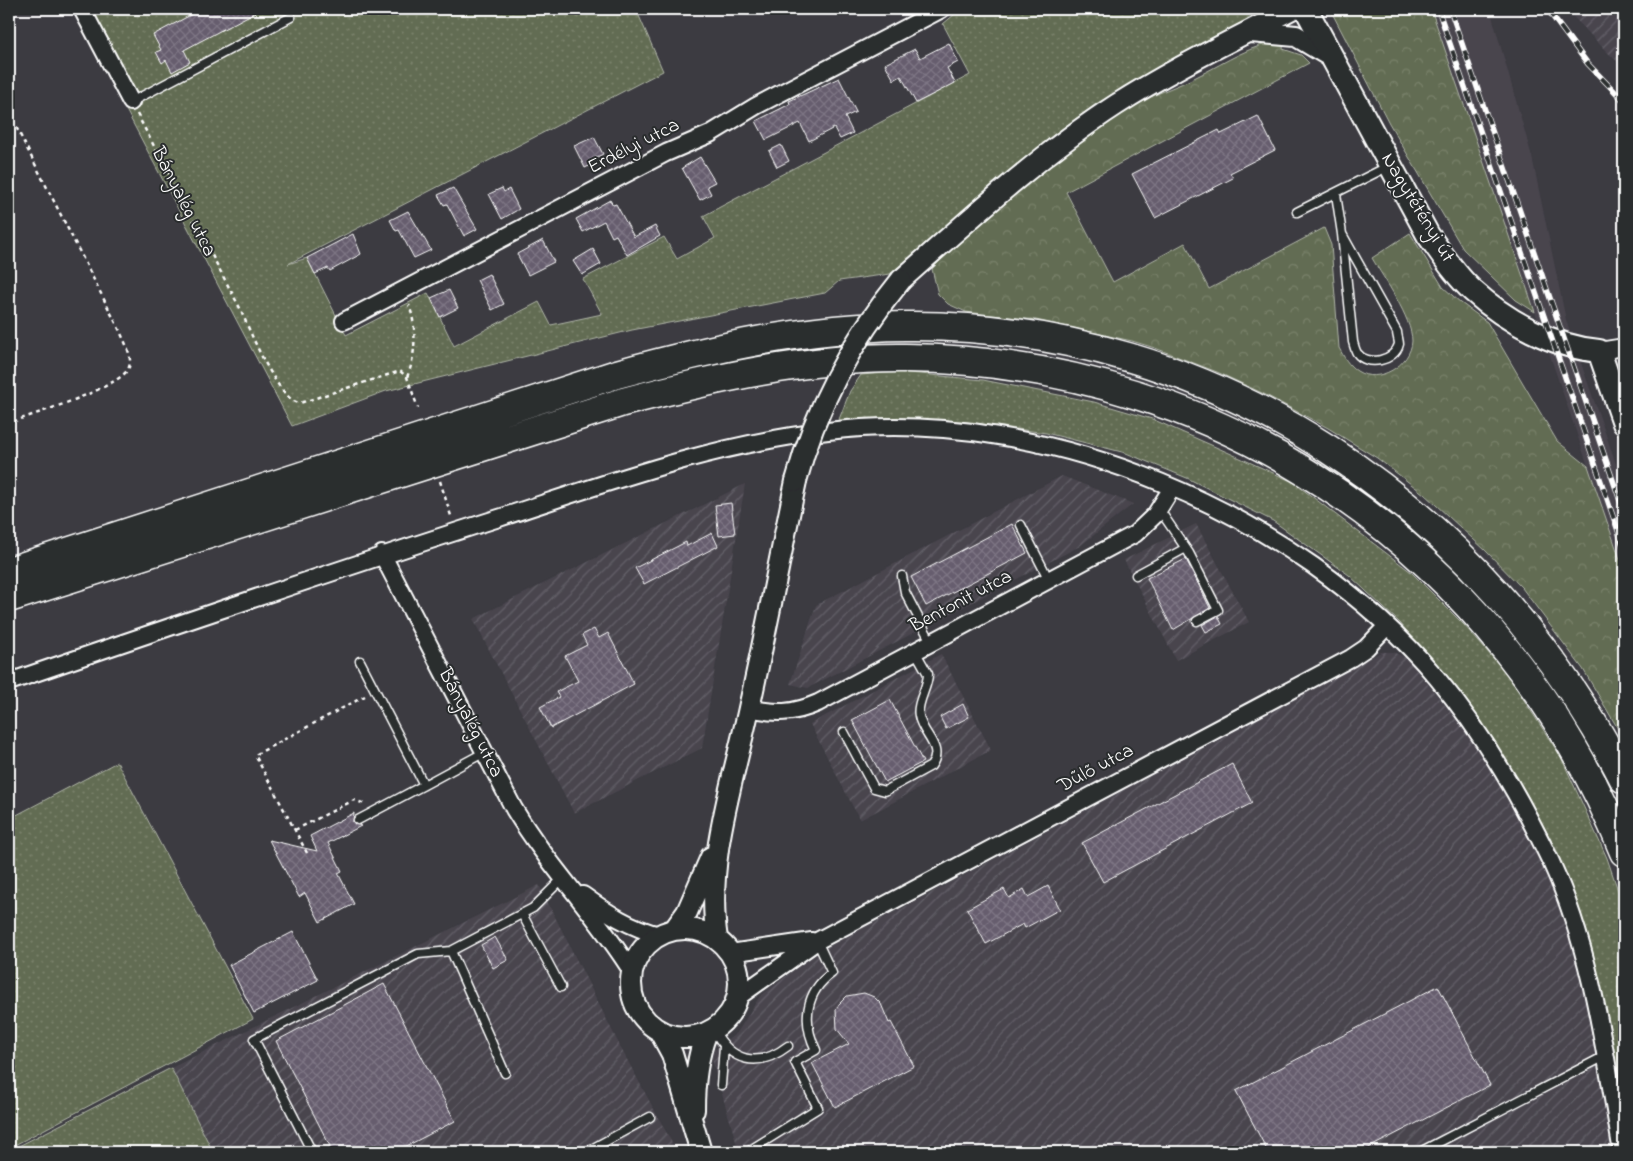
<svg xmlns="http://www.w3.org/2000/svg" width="1633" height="1161" font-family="'Indie Flower',sans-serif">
<defs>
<pattern id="industrial-furrows" width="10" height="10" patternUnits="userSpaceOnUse" patternTransform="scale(1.25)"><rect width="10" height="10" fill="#49454e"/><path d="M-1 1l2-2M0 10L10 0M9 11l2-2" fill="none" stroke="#646169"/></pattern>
<pattern id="grass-dots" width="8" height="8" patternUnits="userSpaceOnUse" patternTransform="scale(1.25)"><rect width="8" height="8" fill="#626c52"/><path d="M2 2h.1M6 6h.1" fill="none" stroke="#7a826c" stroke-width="1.8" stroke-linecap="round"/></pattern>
<pattern id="forest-crowns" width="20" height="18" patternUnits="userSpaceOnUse" patternTransform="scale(1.25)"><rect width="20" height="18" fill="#626c52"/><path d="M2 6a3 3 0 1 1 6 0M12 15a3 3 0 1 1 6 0" fill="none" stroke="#7a826c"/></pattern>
<pattern id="building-cross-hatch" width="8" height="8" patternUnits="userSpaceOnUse" patternTransform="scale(1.25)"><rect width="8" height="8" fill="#665d6e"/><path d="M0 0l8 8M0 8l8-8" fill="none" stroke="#7d7584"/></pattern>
</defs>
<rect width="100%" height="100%" fill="#3c3b41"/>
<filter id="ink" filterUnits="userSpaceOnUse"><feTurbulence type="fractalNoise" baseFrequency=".02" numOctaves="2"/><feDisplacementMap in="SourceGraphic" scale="10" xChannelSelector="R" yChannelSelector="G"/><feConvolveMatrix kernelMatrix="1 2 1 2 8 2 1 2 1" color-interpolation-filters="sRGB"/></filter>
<g filter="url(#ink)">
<!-- built -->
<path fill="#49454e" d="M1431 9H1490L1532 157 1566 320 1624 487V571Z"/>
<!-- industrial -->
<path fill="url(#industrial-furrows)" d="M1566 9H1624V68L1605 50Z
M1062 476 1133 504 1080 546 808 688 790 684 816 605Z
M745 484 702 748 574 813 473 619Z
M1196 524 1249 622 1176 660 1124 560Z
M1381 652H1393L1406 658 1479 746 1507 794 1545 869 1575 953 1592 1025 1614 1152H739L710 1053 737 1033 760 996 817 953 856 931 901 909Z
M941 654 991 750 860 820 810 724Z
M539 885 624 1054 677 1152H213L171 1068Z"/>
<!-- grass -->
<path fill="url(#grass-dots)" stroke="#b0b6a8" d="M73 9H636L663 71 288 264 307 258 346 335 428 293 454 346 539 302 551 325 602 314 583 279 664 237 677 259 715 238 703 216 970 75 943 24 961 9H1259L1246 20 1139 78 1096 104 1053 135 890 274 839 281 825 293 632 330 386 391 292 426Z
M899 372 983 380 1094 402 1152 419 1227 452 1293 482 1411 572 1464 625 1507 674 1561 757 1607 858 1624 908V1121L1591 947 1557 851 1523 788 1467 702 1400 623 1349 575 1273 521 1187 478 1126 453 1046 433 960 421 838 422 850 391 861 375Z
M117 762 253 1019 9 1148V819Z
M171 1068 213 1152H9V1151Z"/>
<!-- forest -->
<path fill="url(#forest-crowns)" stroke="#b0b6a8" d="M1330 9H1431L1535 312 1516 300 1463 249 1389 123Z
M1284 40 1283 49 1301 55 1309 63 1066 192 1113 282 1185 243 1209 289 1324 228 1331 245 1339 348C1344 357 1348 365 1357 371 1378 385 1411 365 1412 341 1412 318 1384 279 1372 258L1410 233 1443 287 1461 303 1487 322 1557 441 1588 466 1624 571V739L1583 669 1522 588 1485 550 1424 494 1377 458 1328 428 1262 393 1217 372 1155 348 1132 341 1036 320 966 312 948 304 938 294 932 269C992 208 1061 149 1136 105 1155 93 1177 87 1198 76 1228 61 1250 45 1284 40Z"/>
<!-- building -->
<path fill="url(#building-cross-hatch)" stroke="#fff" d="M202 9H261L184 50 190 62 172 72 166 60 162 63 156 52 161 50 153 35Z
M949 43 958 62 947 68 955 83 916 103 901 76 894 80 885 64 915 49 920 58Z
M839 78 856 112 845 117 853 133 840 139 834 128 809 141 800 123 766 140 756 121 790 104 789 101Z
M1258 116 1275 150 1230 173 1233 178 1155 218 1132 174 1219 130 1221 134Z
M594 137 603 154 595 158 597 162 585 168 574 146Z
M781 145 789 161 777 167 769 151Z
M700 157 715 182 707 186 711 194 700 200 682 168Z
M453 188 477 229 464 236 447 204 444 205 438 195Z
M502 188 504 192 509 189 519 209 502 219 489 194Z
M610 200 613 205 616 204 634 237 655 226 660 236 627 255 616 235 612 237 604 221 583 232 576 219Z
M408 211 431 250 414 258 399 230 396 231 390 220Z
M353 234 361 254 330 271 328 268 315 274 307 258Z
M543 240 554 262 528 275 517 254Z
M593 249 601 264 582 275 573 261Z
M489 274 504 304 492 310 477 280Z
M449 290 458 308 440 317 431 298Z
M731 503 735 534 719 536 715 505Z
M1012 524 1027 553 926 606 911 577Z
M712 533 718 546 644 584 635 568 686 542 687 546Z
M1186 559 1210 608 1173 630 1147 578Z
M1218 616 1222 624 1206 632 1202 625Z
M594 629 599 638 608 633 634 684 551 728 540 707 559 697 556 692 578 681 565 656 587 645 582 635Z
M890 700 923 762 885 782 852 720Z
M963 704 969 717 946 729 940 717Z
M1232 764 1252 803 1103 882 1082 843Z
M354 813 353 822 361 826 328 843 342 871 338 873 354 904 320 922 305 893 299 897 269 840 317 851 310 836Z
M1048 886 1060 909 1025 928 1023 924 986 944 967 909 1004 889 1009 898 1024 889 1028 897Z
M293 932 318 980 254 1013 229 965Z
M495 937 508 960 493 968 481 945Z
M384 984 455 1121 395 1152H333L276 1041Z
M1438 986 1490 1085 1361 1152H1268L1236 1091Z
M864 993 874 997 881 1004 889 1023 891 1022 914 1066 835 1107 812 1063 849 1044 837 1029 836 1010 839 1004 847 996Z"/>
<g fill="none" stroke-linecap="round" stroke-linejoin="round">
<!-- service casing -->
<g stroke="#fff" stroke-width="11">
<path id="service" d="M131 102 291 17
M1336 194 1342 234 1353 342C1354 345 1355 350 1357 353 1367 367 1395 361 1399 344 1399 341 1397 335 1397 332L1342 234
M1297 212 1389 166
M1159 509 1189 553 1218 610 1197 621
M1021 525 1049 580
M1136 575 1184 549
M902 576 905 592 931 642
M360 661 424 785 485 752
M844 732 874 788 885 791 931 766C945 747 922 735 919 716 916 703 928 688 928 674L915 651
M358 820 424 785
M522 914 561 987
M451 951 505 1073
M714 1030C731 1062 758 1069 788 1046
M721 1085 724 1046
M752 1149 818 1108 795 1062 816 1050C802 1022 805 992 832 973L817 941
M312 1152 254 1039 418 954 451 951 533 908 563 878
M586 1152 650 1117
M1420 1152 1605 1056"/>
</g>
<!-- minor casing -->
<g stroke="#fff" stroke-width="20">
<path id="minor" d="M82 9 131 102
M344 321 666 153 710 134 756 106 942 9
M1599 351 1624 347
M382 554 514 809C549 867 597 915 632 972
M9 682C172 626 335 570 499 518 607 483 714 444 828 431 1044 405 1297 512 1437 678 1483 733 1520 797 1551 862 1593 953 1605 1055 1622 1152
M749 708C775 714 793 714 818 703L1135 534 1155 515 1172 488
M583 895C608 913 630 928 660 935
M730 953 812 941
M738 997 817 941 1351 658 1366 648 1387 626"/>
</g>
<!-- tertiary casing -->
<g stroke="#fff" stroke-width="24">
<path id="tertiary" d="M1251 32 1296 36 1333 58
M901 280C970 219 1039 155 1116 105 1172 69 1233 40 1292 9
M631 983a54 54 0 1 1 108 0a54 54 0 1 1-108 0Z
M674 930 687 912 711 857
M717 939C705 862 733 783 749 708 766 632 780 557 796 481
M660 1032 672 1054 701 1152
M694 1110C694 1085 697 1058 706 1034"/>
</g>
<!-- secondary casing -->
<g stroke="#fff" stroke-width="26">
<path id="secondary" d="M1306 9 1428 235C1442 254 1455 275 1473 291 1506 321 1554 347 1599 351L1624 423"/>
</g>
<!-- motorway casing -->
<g stroke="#fff" stroke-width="31">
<path id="motorway" d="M9 571 617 374C712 348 806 327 905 326 1216 323 1484 507 1624 779
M9 598 623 402C715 378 809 357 905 358 1227 361 1504 555 1624 852"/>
</g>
<!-- path -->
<path stroke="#fff" stroke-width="2.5" stroke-dasharray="4 4" stroke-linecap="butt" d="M9 113 120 331C124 341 133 356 129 367 123 387 31 415 9 423
M137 114 241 310C249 330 279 402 300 403L400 371 407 377 418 408
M407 377C416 357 417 326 409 305
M440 481 452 519
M295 830 354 800 365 804
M307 853 255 755 365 696"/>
<!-- service -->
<use href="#service" stroke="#2a2d2e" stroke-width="8"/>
<!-- minor -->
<use href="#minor" stroke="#2a2d2e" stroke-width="16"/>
<!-- tertiary -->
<use href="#tertiary" stroke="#2a2d2e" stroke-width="20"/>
<!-- secondary -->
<use href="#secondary" stroke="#2a2d2e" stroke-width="22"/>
<!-- motorway -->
<use href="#motorway" stroke="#2a2d2e" stroke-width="28"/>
<!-- rail casing -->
<g stroke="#fff" stroke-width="5.5">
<path id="rail" d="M1438 9 1624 548
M1450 9 1624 512
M1547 9 1588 64 1624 101"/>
</g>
<!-- rail -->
<use href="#rail" stroke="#2a2d2e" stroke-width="4" stroke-dasharray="11" stroke-linecap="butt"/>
<!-- tertiary-bridge casing -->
<g stroke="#fff" stroke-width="24" stroke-linecap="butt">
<path id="tertiary-bridge" d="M796 481C816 405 852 340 901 280"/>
</g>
<!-- tertiary-bridge -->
<use href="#tertiary-bridge" stroke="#2a2d2e" stroke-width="20"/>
</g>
</g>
<g text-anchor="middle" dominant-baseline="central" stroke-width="4" stroke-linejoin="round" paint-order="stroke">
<!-- street labels -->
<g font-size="20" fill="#fff" stroke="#2a2d2e">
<text transform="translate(634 147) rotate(-27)">Erdélyi utca</text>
<text transform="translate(183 202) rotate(63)">Bányalég utca</text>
<text transform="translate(1417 208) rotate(59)">Nagytétényi út</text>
<text transform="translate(961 602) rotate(-28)">Bentonit utca</text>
<text transform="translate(470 723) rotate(63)">Bányalég utca</text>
<text transform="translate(1096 769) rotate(-28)">Dűlő utca</text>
</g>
</g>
<!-- margin -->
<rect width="1633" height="1161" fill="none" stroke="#2a2d2e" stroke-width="30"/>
<rect x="15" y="15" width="1603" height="1131" fill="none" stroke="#fff" stroke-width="2" filter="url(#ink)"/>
</svg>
